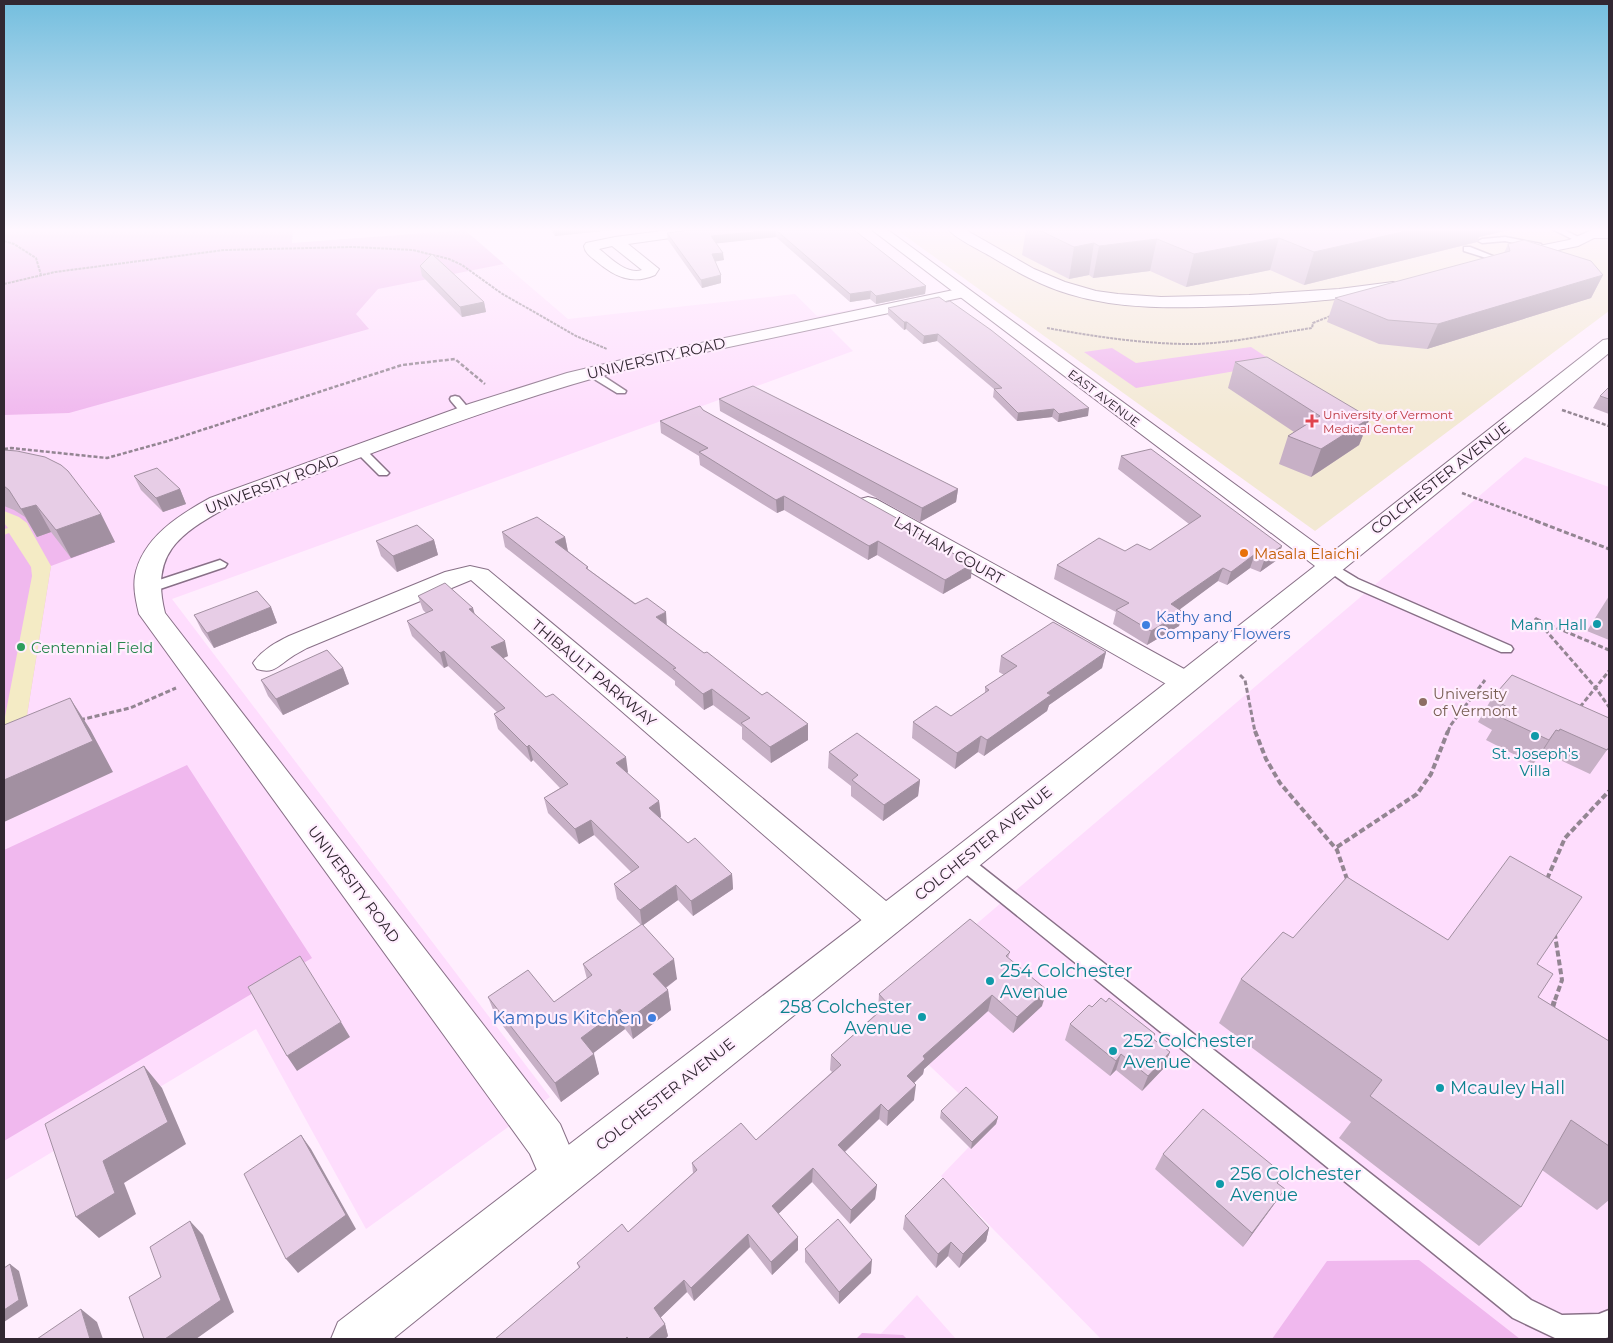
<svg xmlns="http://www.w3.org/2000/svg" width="1613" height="1343" font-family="Montserrat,sans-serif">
<rect width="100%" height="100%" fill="#ffeefe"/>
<!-- built -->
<path fill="#feddfd" d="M504 264 568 319 795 294 817 316 934 294 826 324 853 351 172 599 550 1097 366 1229 256 1029 4 1181V359Z
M1525 457 1609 487V1339H1101L941 1176 991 1124 873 1012Z
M917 1295 956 1339H876Z"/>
<!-- medical -->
<path fill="#f3e9d4" d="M897 230H1579L1609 231V311L1315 531Z"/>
<!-- green -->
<path fill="#f0b8ee" d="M4 230H293L292 243 465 230 504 264 378 289 356 314 369 329 69 413 4 415Z
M1251 347 1277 364 1136 388 1084 352 1112 348 1136 363Z
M4 476 85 501 115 542 51 566 25 728 4 737Z
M187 765 312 958 4 1141V850Z
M1419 1260 1520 1339H1272L1327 1261Z
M862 1333 903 1335 907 1339H856Z"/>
<!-- sand -->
<path fill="#f4ebc5" d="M4 511 19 517 27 523 51 566 25 728 4 737V722L32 576 31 567 9 533 4 535V529L8 528 4 523Z"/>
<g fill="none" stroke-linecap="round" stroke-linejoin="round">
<!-- service casing -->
<g stroke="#887087" stroke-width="3">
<path id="service" d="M1554 230H1564L1585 240 1578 242Z
M1505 237 1541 244 1542 246 1538 248 1505 241 1482 243 1478 241 1482 239Z
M1464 247H1470L1503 260 1499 262 1464 251Z
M590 369 594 370 626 391 625 393H617L586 374 585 372Z
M455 396 459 397 470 410 471 412 470 414H462L451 401 450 399 451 397Z
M360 447 364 448 389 473 387 475H379L354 450Z
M220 560 227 564 225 567 151 592 146 593 139 589 141 586Z
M1330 562 1358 579 1511 646 1513 649 1511 652H1501L1348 585 1325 569 1323 566 1325 563Z
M962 854 968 856 1531 1300 1562 1315 1599 1314 1609 1310V1337L1603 1339H1557L1513 1318 956 866 953 861 956 856Z"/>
</g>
<!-- minor casing -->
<g stroke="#887087" stroke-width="2">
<path id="minor" d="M669 230H706L699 234 628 244 659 269 655 275C632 285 615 277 596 261 591 257 585 253 584 246L586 243 615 237ZM612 246 642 270C626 275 611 258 599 249Z
M949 230H966L1034 269 1065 282 1096 291 1118 294 1161 297 1249 295 1339 289 1393 282 1399 284 1401 287 1399 290 1393 292C1339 300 1285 304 1231 306 1177 308 1121 310 1069 294 1041 286 1015 271 990 256 980 250 956 239 949 230Z
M1592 230H1609V238H1594L1578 246 1514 259 1509 258 1507 255 1509 252 1569 240Z
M963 288 969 290 971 293 969 296 635 367C495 403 361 458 226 508 179 534 150 554 165 613L560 1124 582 1176 576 1191 561 1197 546 1191 530 1154 139 614C136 601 133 589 135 576 142 538 179 515 210 498L469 404 567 373 634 357Z
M868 497 876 499 1195 675 1199 682 1195 689 1185 691 1175 689 860 509 857 504 860 499Z
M470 566 488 570 898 911 904 921 898 931 886 936 874 931 471 580 307 648C302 651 295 654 290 658 277 667 273 674 257 669L253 663C262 650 275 643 289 636L445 572Z"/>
</g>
<!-- secondary casing -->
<g stroke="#887087" stroke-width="2">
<path id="secondary" d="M872 230H888L1330 554 1603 340 1609 339V353L974 870 393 1339H331L338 1322 950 852 1315 566Z"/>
</g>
<!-- path-far4 -->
<path stroke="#938592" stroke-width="2" stroke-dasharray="3 1" stroke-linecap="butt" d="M4 241 14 244 36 258 41 275
M4 284 55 272 224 250 353 247 413 250 449 259 462 265 501 293 576 336 607 349
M1047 328C1092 336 1137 343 1183 344 1226 345 1270 334 1312 328L1313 323 1333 315"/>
<!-- path-far3 -->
<path stroke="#938592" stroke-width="2.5" stroke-dasharray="4 2" stroke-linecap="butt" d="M1562 410 1609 426
M4 449 11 448 107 458 168 441 402 365 455 359 485 384
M1462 493 1539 522"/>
<!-- path-far2 -->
<path stroke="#938592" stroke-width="3" stroke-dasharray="5 2.5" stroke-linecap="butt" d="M1536 521 1609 549
M1535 618 1595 687 1609 707
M1536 619 1609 650
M1240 675 1245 680 1255 732
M1580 707 1609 671
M80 720 130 708 176 688
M1448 732 1450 726 1485 680"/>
<!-- path-far1 -->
<path stroke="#938592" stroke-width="4" stroke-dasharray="6 3" stroke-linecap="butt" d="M1255 731 1266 759 1280 783 1337 850 1348 882
M1337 847 1417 794 1431 774 1448 731
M1547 879 1565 838 1609 791
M1555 1000 1562 980 1555 935"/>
<!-- path -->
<path stroke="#938592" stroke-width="5" stroke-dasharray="8 4" stroke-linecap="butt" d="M1552 1009 1555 999"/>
<!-- service -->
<use href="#service" fill="#fff" fill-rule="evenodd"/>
<!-- minor -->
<use href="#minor" fill="#fff" fill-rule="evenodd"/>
<!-- secondary -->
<use href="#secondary" fill="#fff" fill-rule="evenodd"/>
</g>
<!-- wall -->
<path fill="#c7b0c6" d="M551 230H613L555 236Z
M690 230H854L926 286 925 294 876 304 870 299 850 302 776 237 716 243 724 260 715 261 721 275V283L702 288 668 240 667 233Z
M1026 230H1510H1509L1479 237 1477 242 1304 285 1270 270 1186 287 1150 271 1093 278 1089 275 1069 279 1022 255Z
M1508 244 1603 275 1591 298 1427 349 1379 344 1327 322 1335 298 1504 253Z
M420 266 484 302 486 312 462 317 422 276Z
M939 297 1088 416 1058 422 1052 417 1017 421 993 397 994 389 937 341 923 344 906 329 904 330 888 315V308Z
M1235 362 1370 418 1359 445 1311 477 1279 464 1288 436 1294 432 1228 388Z
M1609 387V414L1593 408 1600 396Z
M719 399 958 489 956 502 920 522 720 411Z
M703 410 899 523 971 578 943 594 877 555 868 560 784 510 777 513 700 465 699 456 661 433 660 421Z
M4 450 101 514 115 542 71 558 51 532 37 537 25 517 14 510 4 506Z
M1121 456 1282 546 1277 560 1260 572 1250 568 1227 585 1218 581 1179 609 1183 612 1179 626 1147 645 1113 624 1116 612 1054 579 1057 565 1125 551 1150 550 1189 524 1118 469Z
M134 476 180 489 186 504 163 512 141 490Z
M502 532 565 537 568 551 588 567V569L762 695 808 724V740L771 763 742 739V727L713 705 704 710 675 685V681L505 547Z
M434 540 438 555 397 572 381 556 376 541Z
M418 596 475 614 508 656 503 658 628 772 627 773 659 801 661 817H660L688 843 732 874 733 889 693 916 678 900 643 925 677 979 666 988 668 990 671 1010 633 1039 625 1029 593 1053 599 1074 561 1102 496 1017 488 997 554 1002 587 979 583 964 641 925 617 899 614 884 631 872 594 835 579 844 548 813 544 798 560 788 533 760 531 762 498 729 494 714 497 712 448 666 444 668 412 636 407 621 426 613 423 610Z
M1609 596V640L1587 631Z
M271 607 277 623 214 648 202 631 194 615Z
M1106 652 1102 668 1049 705 1047 711 984 756 978 752 955 769 912 738 913 722 951 716 985 693V687L1004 675 999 672 1001 656Z
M343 668 349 684 283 715 268 696 261 680Z
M1512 675 1607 750 1590 774 1545 753 1543 755 1541 754 1533 764 1486 740 1492 730 1478 722 1492 698Z
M829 752 920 780 918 796 883 821 851 796V786L828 768Z
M1293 938 1537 964 1538 997 1609 1041V1200L1597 1210 1542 1170 1521 1207 1479 1246 1339 1138 1351 1122 1219 1023 1241 979Z
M1010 952 1008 958 1042 1006 1013 1033 988 1011 924 1069 923 1074 914 1083V1100L887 1126 879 1119 845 1152 877 1185 875 1199 850 1224 812 1182 778 1214 798 1237V1250L772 1275 750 1247 694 1301 687 1292 660 1318 665 1324 668 1336 665 1339H495L579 1268 577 1263 628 1232 693 1173 692 1163 756 1140 832 1072 830 1070 831 1055 879 1011 878 1010 879 994Z
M1092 1007 1153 1039 1164 1068 1142 1091 1116 1070 1110 1076 1065 1040 1070 1024Z
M941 1111 998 1117 996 1124 971 1149 940 1118Z
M1163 1154 1276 1171 1277 1183 1285 1189 1243 1247 1155 1169Z
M905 1216 989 1228 986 1241 959 1268 948 1256 936 1268 903 1229Z
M805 1249 871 1273 839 1304 805 1262Z"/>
<!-- shaded-wall -->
<path fill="#a290a1" d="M554 230H613L555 236Z
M776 230V237L712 244 711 236Z
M1411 230H1510H1509L1479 237 1477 242 1304 285 1314 252Z
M1279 238 1270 270 1186 287 1194 254Z
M1157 239 1150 271 1093 278 1099 246Z
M1094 243 1089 275 1069 279 1074 247Z
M723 253 724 260 713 262 712 254Z
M721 275V283L702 288 701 280Z
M1603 275 1591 298 1427 349 1438 324Z
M926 286 925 294 876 304V296Z
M871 291 870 299 850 302V294Z
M484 302 486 312 462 317 460 307Z
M904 322H907L906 329 904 330Z
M938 334 937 341 923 344 924 336Z
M1089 408 1088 416 1058 422 1059 414Z
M1054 409 1052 417 1017 421 1018 413Z
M1370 418 1359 445 1311 477 1321 449Z
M180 489 186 504 163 512 156 498Z
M958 489 956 502 920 522 922 508Z
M784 496V510L777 513 776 500Z
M36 505 51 532 37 537 21 509Z
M101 514 115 542 71 558 56 530Z
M565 537 568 552 555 542Z
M434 540 438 555 397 572 393 556Z
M878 541 877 555 868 560 869 546Z
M1282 546 1277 560 1260 572 1265 558Z
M1255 554 1250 568 1227 585 1231 572Z
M972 564 971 578 943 594 945 580Z
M1223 568 1218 581 1167 619 1171 604Z
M271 607 277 623 214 648 207 633Z
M473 608 477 622 469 609Z
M666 612 667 628 656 617Z
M1183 612 1179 626 1147 645 1151 631Z
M505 641 508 656 495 662 491 647Z
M444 651 448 666 444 668 440 653Z
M1106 652 1102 668 1049 705 1047 711 984 756 987 740 1047 693Z
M343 668 349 684 283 715 276 699Z
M712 689 713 705 704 710 703 694Z
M70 698 90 729 113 772 4 822V780Z
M808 724V740L771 763 770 747Z
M1556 730 1541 754 1533 764 1549 740Z
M981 736 978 752 955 769 957 753Z
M529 745 533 760 531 762 527 747Z
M626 757 628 772 619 778 616 763Z
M920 780 918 796 883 821 884 805Z
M659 801 661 817 652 823 649 808Z
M591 820 594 835 579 844 575 829Z
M732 874 733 889 693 916 691 901Z
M676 885 678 900 642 926 640 910Z
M674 959 677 979 657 994 653 974Z
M668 990 671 1010 633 1039 629 1019Z
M1047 990 1042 1006 1013 1033 1017 1017Z
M992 995 988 1011 924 1069 923 1074 905 1092 907 1076 923 1056Z
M620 1009 625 1029 587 1058 581 1038Z
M341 1022 350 1037 297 1071 287 1056Z
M1170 1052 1164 1068 1142 1091 1148 1076Z
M594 1054 599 1074 561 1102 555 1083Z
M1121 1054 1116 1070 1110 1076 1116 1061Z
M144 1066 162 1088 186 1144 124 1183 136 1214 99 1238 76 1217Z
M916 1085 914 1100 887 1126 888 1111Z
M881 1104 879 1119 837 1159 838 1145Z
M998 1117 996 1124 971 1149 972 1142Z
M301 1135 311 1149 356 1229 298 1273 286 1259Z
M813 1168 812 1182 772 1220V1206Z
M877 1185 875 1199 850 1224 851 1210Z
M1285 1189 1275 1203 1243 1247 1252 1233Z
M190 1221 203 1235 234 1312 196 1339H165Z
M989 1228 986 1241 959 1268 963 1254Z
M748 1234 750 1247 694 1301 691 1288Z
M798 1237V1250L772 1275 771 1262Z
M951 1242 948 1256 936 1268 938 1254Z
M872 1260 871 1273 839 1304V1292Z
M10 1264 19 1271 28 1306 4 1322V1310Z
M684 1280 687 1292 657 1321 654 1308Z
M81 1309 97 1322 103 1339H90Z
M665 1324 668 1336 665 1339H648Z"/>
<!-- building -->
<path fill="#e7cde6" stroke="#a290a1" d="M690 230H854L926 286 876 296 871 291 850 294 776 230 711 236 723 253 712 254 721 275 701 280 667 233Z
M1039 230H1411L1314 252 1279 238 1194 254 1157 239 1099 246 1094 243 1074 247Z
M1524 240 1591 261 1603 275 1438 324 1388 320 1335 298 1510 251 1508 244Z
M432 254 484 302 460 307 420 266Z
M939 297 946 302 950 301 991 330 1089 408 1059 414 1054 409 1018 413 994 389 1002 388 938 334 924 336 907 322H904L888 308Z
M1267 357 1370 418 1321 449 1288 436 1320 416 1235 362Z
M753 386 958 489 922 508 719 399Z
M1609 387V399L1600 396Z
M700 406 703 410 900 520 897 521 901 524 972 564 945 580 878 541 869 546 784 496 776 500 699 452 708 448 660 421Z
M1151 449 1282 546 1265 558 1255 554 1231 572 1223 568 1171 604 1183 612 1151 631 1116 610 1129 603 1057 565 1099 538 1125 551 1137 544 1150 550 1201 516 1121 456Z
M4 450 17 451 45 457 61 465 68 471 101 514 56 530 36 505 21 509 9 490 4 486Z
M157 468 180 489 156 498 134 476Z
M537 517 565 537 555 542 588 567 586 568 635 604 647 598 666 612 656 617 704 653 707 652 762 695 767 692 808 724 770 747 741 723 750 718 712 689 703 694 673 669 676 668 502 532Z
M417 525 434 540 393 556 376 541Z
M445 583 473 608 469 609 505 641 491 647 546 697 553 694 626 757 616 763 659 801 649 808 688 843 695 838 732 874 691 901 676 885 640 910 614 884 639 867 591 820 575 829 544 798 568 784 529 745 527 747 494 714 505 708 444 651 440 653 407 621 433 610 418 596Z
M257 591 271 607 207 633 194 615Z
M1053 622 1106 652 1047 693 1051 695 987 740 981 736 957 753 913 722 936 706 951 716 989 690 985 687 1017 666 1001 656Z
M327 650 343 668 276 699 261 680Z
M1512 675 1609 718V747L1607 750 1560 729 1559 731 1556 730 1549 740 1500 717 1507 707 1492 698Z
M70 698 93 741 4 780V725Z
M857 733 920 780 884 805 852 780 858 775 829 752Z
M1510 856 1582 897 1537 964 1553 974 1538 997 1609 1041V1146L1571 1120 1521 1207 1370 1096 1382 1080 1241 979 1283 932 1293 938 1347 877 1448 940Z
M970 919 1010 952 1006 956 1047 990 1017 1017 992 995 923 1056 925 1059 907 1076 916 1085 888 1111 881 1104 838 1145 877 1185 851 1210 813 1168 772 1206 798 1237 771 1262 748 1234 691 1288 684 1280 654 1308 665 1324 648 1339H629L627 1337 625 1339H495L580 1267 577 1263 622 1224 628 1232 697 1170 692 1163 741 1123 756 1140 841 1065 831 1055 888 1004 879 994Z
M642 924 674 959 653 974 668 990 629 1019 620 1009 581 1038 594 1054 555 1083 488 997 528 970 554 1002 592 975 583 964Z
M300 956 341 1022 287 1056 248 987Z
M1101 998 1106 1002 1109 998 1155 1034 1152 1038 1170 1052 1148 1076 1121 1054 1116 1061 1070 1024 1089 1005 1092 1007Z
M144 1066 168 1122 103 1161 115 1193 76 1217 45 1124Z
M966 1087 998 1117 972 1142 941 1111Z
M1203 1109 1277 1169 1276 1171 1282 1176 1277 1183 1285 1189 1252 1233 1163 1154Z
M301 1135 346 1215 286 1259 244 1174Z
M943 1178 989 1228 963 1254 951 1242 938 1254 905 1216Z
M838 1219 872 1260 839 1292 805 1249Z
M190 1221 221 1300 165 1339H144L129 1297 161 1277 150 1247Z
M10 1264 19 1300 4 1310V1268Z
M81 1309 90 1339H37Z"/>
<!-- sky -->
<linearGradient id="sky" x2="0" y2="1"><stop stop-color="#73bede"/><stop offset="0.55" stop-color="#fff7ff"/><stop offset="1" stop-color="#fff7ff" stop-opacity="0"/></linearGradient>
<rect width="1613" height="418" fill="url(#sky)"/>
<!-- markers -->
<path fill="#e0444e" stroke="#ffeefe" stroke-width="2" d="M1309.5 413.5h5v5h5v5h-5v5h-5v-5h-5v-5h5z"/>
<circle fill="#e8710a" stroke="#ffeefe" stroke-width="2" cx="1244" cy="553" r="5"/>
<g fill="#0f9aa8" stroke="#ffeefe" stroke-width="2">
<circle cx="1597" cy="624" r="5"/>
<circle cx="1535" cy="736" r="5"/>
<circle cx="990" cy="981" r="5"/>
<circle cx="922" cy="1017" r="5"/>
<circle cx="1113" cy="1051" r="5"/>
<circle cx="1440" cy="1088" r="5"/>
<circle cx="1220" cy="1184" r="5"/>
</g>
<g fill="#3f7fe0" stroke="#ffeefe" stroke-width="2">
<circle cx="1146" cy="625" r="5"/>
<circle cx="652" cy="1018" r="5"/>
</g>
<circle fill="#2e9e5b" stroke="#ffeefe" stroke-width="2" cx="21" cy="647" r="5"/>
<circle fill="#8d6e63" stroke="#ffeefe" stroke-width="2" cx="1423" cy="702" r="5"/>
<g text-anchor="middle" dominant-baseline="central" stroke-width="4.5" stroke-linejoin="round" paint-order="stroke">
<!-- far-street labels -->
<g font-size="12" fill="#322832" stroke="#ffeefe">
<text transform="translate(1104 398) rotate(37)">EAST AVENUE</text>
</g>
<!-- far-health labels -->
<g font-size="12" fill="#be3a42" stroke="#ffeefe" text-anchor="start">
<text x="1323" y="414">University of Vermont<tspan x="1323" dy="14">Medical Center</tspan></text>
</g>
<!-- street labels -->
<g font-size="15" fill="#322832" stroke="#ffeefe">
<text transform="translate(656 358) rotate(-13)">UNIVERSITY ROAD</text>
<text transform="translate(1440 478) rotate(-38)">COLCHESTER AVENUE</text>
<text transform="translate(272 484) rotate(-21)">UNIVERSITY ROAD</text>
<text transform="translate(949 550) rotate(29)">LATHAM COURT</text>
<text transform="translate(594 673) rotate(40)">THIBAULT PARKWAY</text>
<text transform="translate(983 843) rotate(-39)">COLCHESTER AVENUE</text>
<text transform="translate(354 884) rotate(53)">UNIVERSITY ROAD</text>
<text transform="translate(665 1094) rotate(-38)">COLCHESTER AVENUE</text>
</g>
<!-- food labels -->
<g font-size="15" fill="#c56008" stroke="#ffeefe" text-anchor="start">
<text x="1254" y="553">Masala Elaichi</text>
</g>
<!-- shop labels -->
<g font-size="15" fill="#366cbe" stroke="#ffeefe" text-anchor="start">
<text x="1156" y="616">Kathy and<tspan x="1156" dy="17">Company Flowers</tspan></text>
</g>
<!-- culture labels -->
<g font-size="15" fill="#0d838f" stroke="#ffeefe" text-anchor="end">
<text x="1587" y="624">Mann Hall</text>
<text x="1535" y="753" text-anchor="middle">St. Joseph's<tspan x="1535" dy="17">Villa</tspan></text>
</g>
<!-- leisure labels -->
<g font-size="15" fill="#27864d" stroke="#ffeefe" text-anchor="start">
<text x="31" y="647">Centennial Field</text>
</g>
<!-- education labels -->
<g font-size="15" fill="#785e54" stroke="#ffeefe" text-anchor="start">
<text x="1433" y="693">University<tspan x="1433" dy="17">of Vermont</tspan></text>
</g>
<!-- near-culture labels -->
<g font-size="18" fill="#0d838f" stroke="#ffeefe" text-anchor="start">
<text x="1000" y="971">254 Colchester<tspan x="1000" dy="21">Avenue</tspan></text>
<text x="912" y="1007" text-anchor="end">258 Colchester<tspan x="912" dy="21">Avenue</tspan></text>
<text x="1123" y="1041">252 Colchester<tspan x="1123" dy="21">Avenue</tspan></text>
<text x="1450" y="1088">Mcauley Hall</text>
<text x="1230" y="1174">256 Colchester<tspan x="1230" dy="21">Avenue</tspan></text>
</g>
<!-- near-shop labels -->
<g font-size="18" fill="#366cbe" stroke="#ffeefe" text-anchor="end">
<text x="642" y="1018">Kampus Kitchen</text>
</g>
</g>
<!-- border -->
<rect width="1613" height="1343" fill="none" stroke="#322832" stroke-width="10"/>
</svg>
